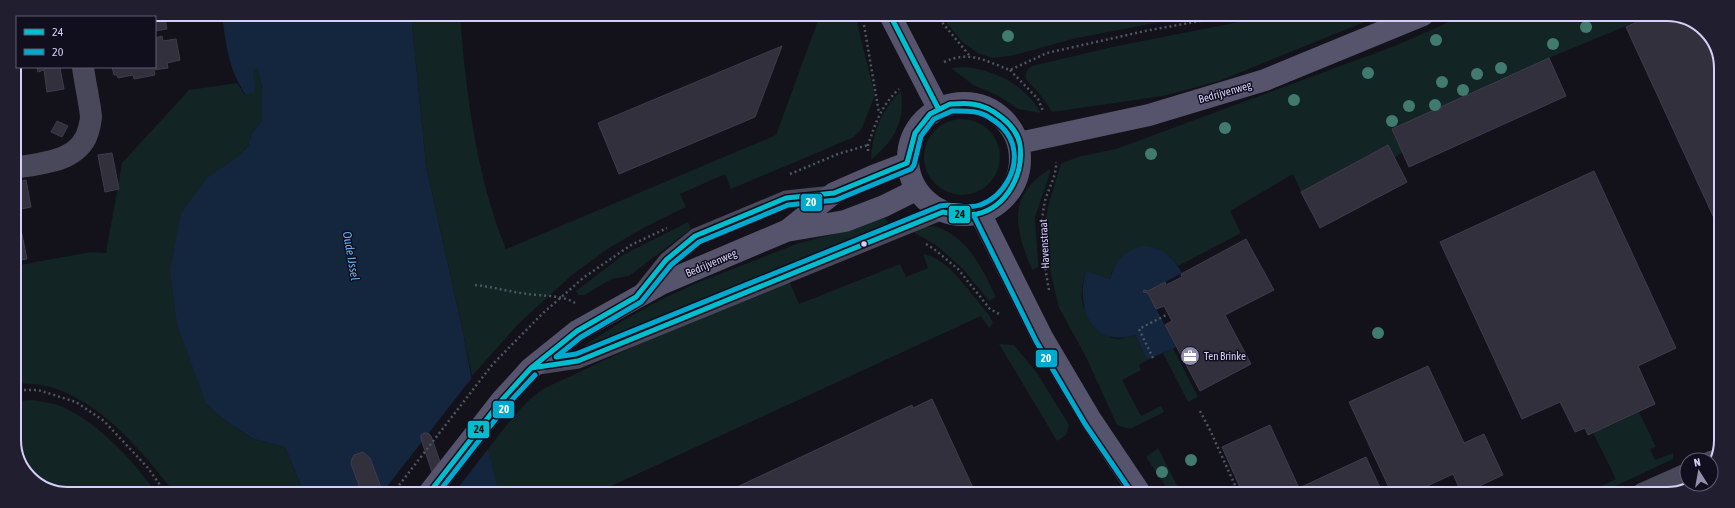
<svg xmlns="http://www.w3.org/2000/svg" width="1735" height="508" font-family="'Asap Condensed',sans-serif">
<rect width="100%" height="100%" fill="#13121a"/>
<!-- green -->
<path fill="#122424" d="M411 14H460C466 94 476 175 506 249L776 135 820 15H855L875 95 861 130 852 138 731 189 725 174 680 194 686 207 647 226 609 248 572 275 519 323 472 376 463 332 426 166Z
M940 15H1197L1077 38 1010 56 993 58 978 53 963 43Z
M1274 15H1382L1219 81 1163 96 1052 112 1042 97 1026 79C1025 73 1027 69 1032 66L1112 47Z
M1463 16H1650L1549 58 1394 158 1387 145 1301 192 1293 174 1230 211 1241 233 1178 266 1170 256 1112 271 1110 279 1086 272C1074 308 1087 314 1111 338L1120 339 1135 335 1147 360 1139 365 1141 370 1122 380 1141 416 1161 406 1164 412 1130 429 1117 425 1086 357 1059 308 1050 270 1045 220 1050 199 1061 164C1078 155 1097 153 1116 149L1397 45Z
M258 67 262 89V120L252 133 248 146 240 155 206 404 227 422 254 439 285 447 304 493 174 492C137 445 82 377 14 384V266L91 252 106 253 122 163 189 90 237 83 245 95 253 70Z
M965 67C995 70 1025 85 1041 113L1018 109 999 96 973 85 951 68Z
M901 91C905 122 895 140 871 160 872 133 881 110 901 91Z
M924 157a38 38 0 1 1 76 0a38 38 0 1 1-76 0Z
M1050 169V173L1035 217 1038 262V267L1032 270C1015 229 1006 196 1050 169Z
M885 218 889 224 588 349 585 345 624 320 660 300 699 282 799 243 841 232 872 219Z
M688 222 691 229 629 276 612 279 584 295H578L576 291 623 255Z
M935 226C968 237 982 268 996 297L989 301 963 269 936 245 913 232 923 227Z
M923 254C948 257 973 297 989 315L993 323 989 328 981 316 596 493H499L487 450C505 428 521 403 545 388L635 346 789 281 799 304 900 264 906 277 928 268Z
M999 344 1014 345 1037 373 1069 425 1066 435 1057 441Z
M1173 348 1198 397 1188 402 1163 353Z
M33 400C42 402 54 403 63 407 101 425 131 459 156 492H54L27 476 14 444V401Z
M1639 412 1656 447 1650 449 1655 460 1673 453V459L1609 489 1604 487 1603 485 1616 479 1593 433Z
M1158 448 1181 493H1170L1146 457Z"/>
<!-- water -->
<path fill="#14253e" d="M222 14H411L426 166 463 332 476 403 499 493H304L285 447 254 439 227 422 206 404 177 324 170 271 181 213 207 178 240 155 248 146 252 133 262 120V89L258 68 253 70 255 92 246 95C228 69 226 44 222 14Z
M1143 246C1164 248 1171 255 1182 273L1148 291 1144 290V292L1148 293 1176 347 1147 360 1135 335C1092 349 1075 307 1086 271L1110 279C1117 259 1122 252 1143 246Z"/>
<!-- pier -->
<path fill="#13121a" d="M474 375 489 448 454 493H382Z"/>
<!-- building -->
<path fill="#31303c" stroke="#3f3c4d" d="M131 14H164L167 29 155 31V17H121Z
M1650 16H1681L1708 32 1721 64 1720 231 1626 27Z
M162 36 163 41 176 39 180 60 167 63 168 68 154 70 155 75 134 79 133 75 118 78 117 75H114L112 67H155V38Z
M782 46 755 117 619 174 598 123Z
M1549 58 1566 96 1409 167 1392 129Z
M17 67 20 81 14 82V68Z
M37 67H63L60 68 64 89 47 92 44 70 38 72Z
M57 121 68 126 62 137 51 132Z
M1388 145 1407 182 1320 228 1301 192Z
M112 153 119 189 105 192 98 155Z
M1594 171 1676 348 1638 366 1655 404 1588 435 1585 428 1575 432 1560 402 1522 419 1440 242Z
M26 180 31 207 17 210 27 259 14 261V183Z
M1246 239 1274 290 1225 315 1251 364 1200 391 1165 325 1172 321 1164 306 1156 309 1148 293 1143 292 1144 290 1148 291 1165 282 1166 285 1182 277 1181 274Z
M1428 366 1464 443 1484 434 1503 475 1462 494 1453 474 1410 494H1392L1349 402Z
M932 399 975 492 740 493 737 487 912 405 913 408Z
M1270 425 1299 488 1366 457 1383 494H1243L1222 447Z
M424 433H428L431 436 451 493H439L421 439V435Z
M363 452 370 458 383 493H362L351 464 352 459 354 455Z"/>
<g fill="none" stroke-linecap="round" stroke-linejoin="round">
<!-- path -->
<path stroke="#4b5761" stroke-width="2.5" stroke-dasharray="2 3" stroke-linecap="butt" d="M936 15 969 55
M864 25 879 113
M944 62C970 50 985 61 1010 70L1047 53 1145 31 1233 15
M1010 70 1038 99 1043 111
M868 151V145C876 122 881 106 899 89
M790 174 838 154 868 145
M926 244 934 249 958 269 990 309 1001 315
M475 285C494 287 510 292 528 294 542 296 563 295 575 303
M1049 290C1044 263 1039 233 1044 206 1046 191 1057 178 1056 162
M1153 358 1139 329 1168 314
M14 390H38L76 402 104 421 148 468 165 492
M1200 411 1210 430 1239 494
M393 493 492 365 542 314 583 278 631 245 667 228"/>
<!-- lane -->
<path stroke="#49485a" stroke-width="15" d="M642 290 666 260 695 236 786 198 833 193
M532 368 578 361 943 212"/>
<!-- street -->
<path stroke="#49485a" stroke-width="22" d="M73 14 74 17
M14 168C42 163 82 162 89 128 90 124 91 120 91 116 89 99 85 83 83 67
M1711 462 1715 461
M1642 494 1687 474"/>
<!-- secondary -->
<path stroke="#55546c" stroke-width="22" d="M890 15 938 108
M908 159a56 56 0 1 1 112 0a56 56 0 1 1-112 0Z
M1019 143 1149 115 1265 80 1423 15
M980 213 1042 337 1091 420 1140 493
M789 229 834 193 873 176 907 163
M429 493 501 401 531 368 577 331 663 283 786 231 845 221 884 206 916 190"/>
<!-- bus-1 casing -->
<g stroke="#110e1d" stroke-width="8">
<path id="bus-1" d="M890 15 938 108
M950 104C957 104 965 103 972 104 991 106 1017 125 1020 145 1024 174 1007 207 977 214 965 216 954 214 943 212L578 361 531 368 577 331 636 297 666 260 695 236 786 198 834 193 907 163 915 133 930 114Z
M429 493 501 401 531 368"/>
</g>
<!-- bus-2 casing -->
<g stroke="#110e1d" stroke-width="8">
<path id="bus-2" d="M952 111C965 111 979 110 990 118 1000 124 1010 134 1013 146 1019 170 1003 197 980 205 966 210 954 203 940 206L576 354 556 357 581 337 641 302 671 265 699 242 788 205 836 200 911 169 914 165 921 136 934 119Z
M974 216 1036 341 1085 424 1132 493
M438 493 506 406 535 375"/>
</g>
<!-- bus-1 -->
<use href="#bus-1" stroke="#00becd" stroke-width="5"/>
<!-- bus-2 -->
<use href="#bus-2" stroke="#00a9ce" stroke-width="5"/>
</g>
<!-- trees -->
<g fill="#417a6f">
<circle cx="1586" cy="27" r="6"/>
<circle cx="1008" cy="36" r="6"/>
<circle cx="1436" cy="40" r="6"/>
<circle cx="1553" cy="44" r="6"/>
<circle cx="1501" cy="68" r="6"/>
<circle cx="1368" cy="73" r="6"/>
<circle cx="1477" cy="74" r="6"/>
<circle cx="1442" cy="82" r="6"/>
<circle cx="1463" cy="90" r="6"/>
<circle cx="1294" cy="100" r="6"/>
<circle cx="1435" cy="105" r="6"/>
<circle cx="1409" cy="106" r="6"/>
<circle cx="1392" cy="121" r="6"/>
<circle cx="1225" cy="128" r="6"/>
<circle cx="1151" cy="154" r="6"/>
<circle cx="1378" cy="333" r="6"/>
<circle cx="1191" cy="460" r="6"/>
<circle cx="1162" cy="472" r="6"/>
</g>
<!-- icons -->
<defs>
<g id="office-disc" transform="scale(1)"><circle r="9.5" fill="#908eab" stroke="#110e1d"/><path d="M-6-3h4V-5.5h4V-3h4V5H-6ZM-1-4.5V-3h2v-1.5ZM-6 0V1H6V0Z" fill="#fff"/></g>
</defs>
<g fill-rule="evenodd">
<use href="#office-disc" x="1190" y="356"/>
</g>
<!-- markers -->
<circle fill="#d4d0f9" stroke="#110e1d" stroke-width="1.5" cx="864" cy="244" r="3.5"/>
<g text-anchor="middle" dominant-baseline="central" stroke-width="3" stroke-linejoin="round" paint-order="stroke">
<!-- street labels -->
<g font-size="11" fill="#d4d0f9" stroke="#110e1d">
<text transform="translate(1225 92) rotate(-16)">Bedrijvenweg</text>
<text transform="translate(1044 244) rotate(-93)">Havenstraat</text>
<text transform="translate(711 263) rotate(-23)">Bedrijvenweg</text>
</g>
<!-- poi labels -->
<g font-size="11" fill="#d4d0f9" stroke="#110e1d" text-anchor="start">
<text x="1204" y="356">Ten Brinke</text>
</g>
<!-- water labels -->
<g font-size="12" font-style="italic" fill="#6ab3ed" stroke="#110e1d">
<text transform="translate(351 256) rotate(80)">Oude IJssel</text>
</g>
</g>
<!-- crop -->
<path d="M0 0H1735V508H0ZM68 21H1667A47 47 0 0 1 1714 68V440A47 47 0 0 1 1667 487H68A47 47 0 0 1 21 440V68A47 47 0 0 1 68 21Z" fill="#211e2f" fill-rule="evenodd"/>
<path fill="none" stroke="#d4d0f9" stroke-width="2" d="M68 21H1667A47 47 0 0 1 1714 68V440A47 47 0 0 1 1667 487H68A47 47 0 0 1 21 440V68A47 47 0 0 1 68 21Z"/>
<g stroke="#110e1d" stroke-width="1.5">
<rect x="800" y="193" width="23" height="19" rx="4" fill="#00a9ce"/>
<rect x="948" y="205" width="23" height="19" rx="4" fill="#00becd"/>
<rect x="1035" y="349" width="23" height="19" rx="4" fill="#00a9ce"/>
<rect x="492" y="400" width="23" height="19" rx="4" fill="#00a9ce"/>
<rect x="467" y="420" width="23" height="19" rx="4" fill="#00becd"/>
</g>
<g font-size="11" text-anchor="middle" font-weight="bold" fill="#fff">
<text x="811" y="206">20</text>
<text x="1046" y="362">20</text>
<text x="504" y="413">20</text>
</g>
<g font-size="11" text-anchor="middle" font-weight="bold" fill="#111">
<text x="960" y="218">24</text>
<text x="479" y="433">24</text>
</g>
<!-- legend -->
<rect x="16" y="16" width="140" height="52" fill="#110e1d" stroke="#5f5c75"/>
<rect x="24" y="29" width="20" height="6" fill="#00becd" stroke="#5f5c75"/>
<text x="52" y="36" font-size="12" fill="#d4d0f9">24</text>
<rect x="24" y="49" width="20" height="6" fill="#00a9ce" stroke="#5f5c75"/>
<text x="52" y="56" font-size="12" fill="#d4d0f9">20</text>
<!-- north arrow -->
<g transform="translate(1699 472) rotate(349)"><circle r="19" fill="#110e1d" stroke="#5f5c75"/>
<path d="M0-3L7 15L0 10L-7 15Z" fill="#908eab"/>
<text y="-6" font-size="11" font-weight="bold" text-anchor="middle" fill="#d4d0f9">N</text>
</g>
</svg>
